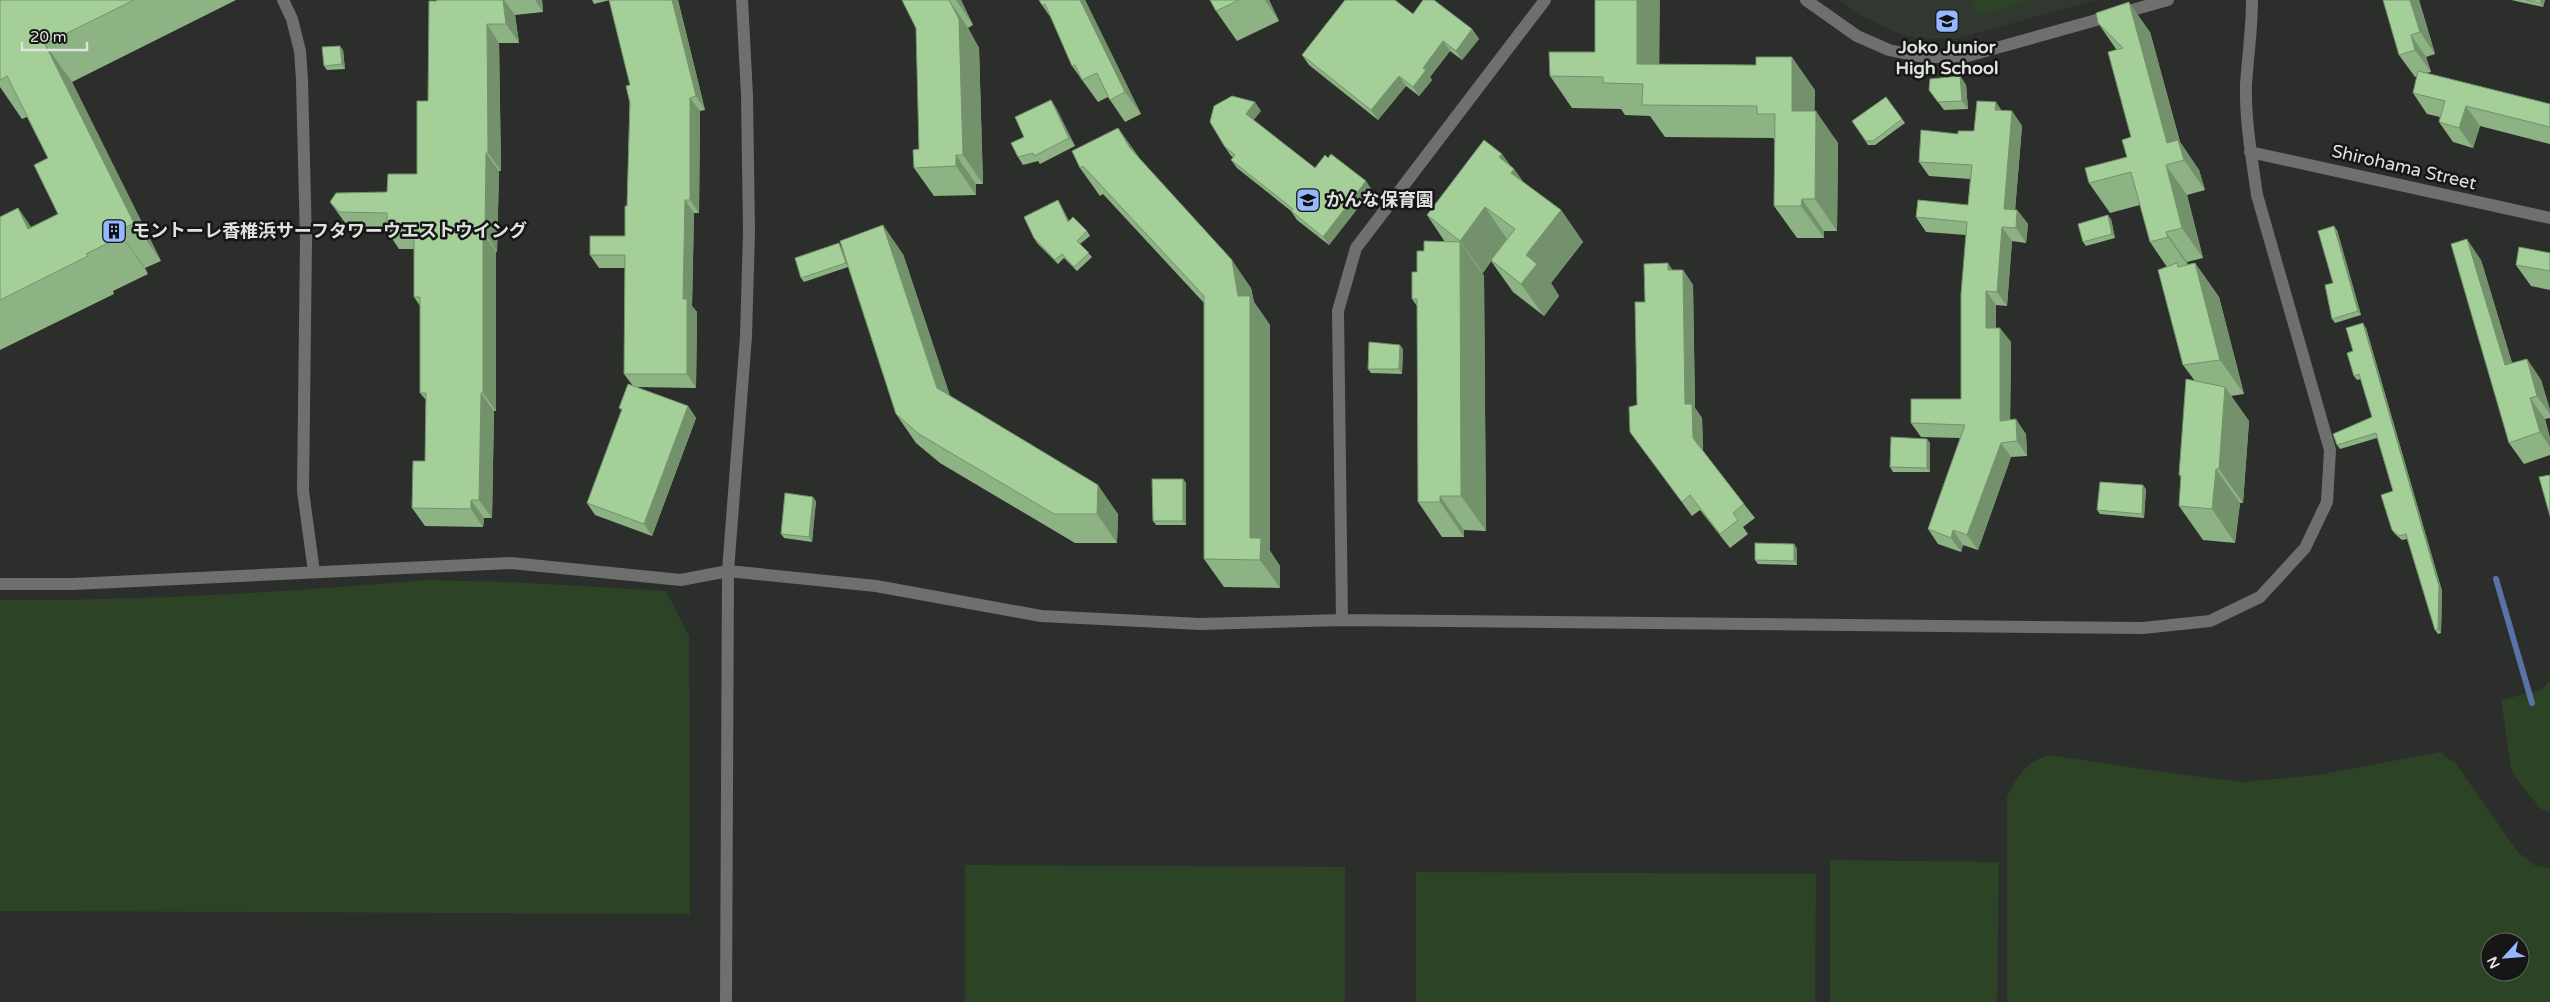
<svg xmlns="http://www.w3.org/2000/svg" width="2550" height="1002" font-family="'Varela Round','Noto Sans JP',sans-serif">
<rect width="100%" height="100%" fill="#2c2e2b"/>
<!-- built -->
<path fill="#313830" d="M1839 0H2096L1955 39 1915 38 1899 34 1862 16Z"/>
<!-- green -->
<path fill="#2c4325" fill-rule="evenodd" d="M1971 0H2031L1979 16Z
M427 580 510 582 666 591 689 636 690 914 0 911V600C143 601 285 592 427 580Z
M2550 681V813L2540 808 2512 773 2501 700 2541 690Z
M2440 752 2456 764 2518 852 2534 865 2550 868V1002H2007V796C2019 775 2025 762 2049 755L2169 773 2242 782 2318 775ZM2490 942H2520V972H2490Z
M1830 860 1999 862 1997 1002H1830Z
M965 865 1345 867V1002H965Z
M1416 872 1816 874 1815 1002H1416Z"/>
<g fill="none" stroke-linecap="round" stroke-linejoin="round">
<!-- stream -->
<path stroke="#5973a8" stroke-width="6" d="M2496 579 2532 703"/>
<!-- minor -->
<path stroke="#6d706c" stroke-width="12" d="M283 0 292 19 300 51 302 80 306 242 303 491 314 572"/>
<!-- tertiary -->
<path stroke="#6d706c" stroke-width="12" d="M1806 0 1857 36 1889 50 1922 57H1964L2168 0
M2250 152 2550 218
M0 584H73L511 563 681 580 728 571 876 586 1041 616 1200 624 1342 620 2143 628 2210 621 2260 597 2305 548 2327 502 2330 450 2257 195C2252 159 2245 121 2246 84 2248 56 2252 28 2252 0
M1342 620 1338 311 1356 248 1545 0
M726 1002 728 571 746 336 749 232 747 95 742 0"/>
</g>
<!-- wall -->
<path fill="#8db284" d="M0 0H236L72 82 161 261 145 268 148 274 113 291 114 294 0 350V217L18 208 31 227 58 214 48 158 27 117 22 119 0 87Z
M436 0H542L543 12 515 15 519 43H499L501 171H499L497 252H496V411H494L492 518H484L483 527 425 526 412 508 425 461 426 400 420 393V306L414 297V249H399L387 231 352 230 343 220 330 202 387 192 417 174 428 101Z
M592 0H678L705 110 700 111 699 213H694L692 306 697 312 696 388 636 387 688 406 696 418 652 536 595 515 587 503 622 411 619 408 633 386 624 374 625 268H599L590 255 625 236 627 206 630 85 610 0 594 4Z
M902 0H961L973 25 968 28 979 48 983 184H976V195L934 196 914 168 919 149 916 28Z
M1039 0H1085L1141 114 1125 122 1108 97 1098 102 1072 66 1053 21 1042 5Z
M1210 0H1269L1279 21 1237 41 1216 11Z
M2419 0 2435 54 2426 57 2431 72 2426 73 2550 104V144L2480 126 2473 148 2453 142 2439 122 2440 117 2427 114 2413 93 2417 76 2415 77 2399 55Z
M2511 0H2545L2543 7Z
M1413 14 1472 29 1479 39 1462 60 1450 51 1430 77 1432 80 1419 96 1406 86 1378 120 1309 65 1302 55Z
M2098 23 2150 32 2180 142 2199 170 2205 190 2187 195 2203 258 2187 262 2188 265 2195 263 2219 297 2244 394 2231 396 2249 421 2243 503H2240L2235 543 2203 540 2179 506 2181 478 2179 475 2195 381 2183 365 2167 267 2150 242 2140 205 2110 213 2089 183 2127 157 2131 137 2116 49Z
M343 50 345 69 327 70 324 66Z
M1659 64 1815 90 1814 111 1838 143 1837 231H1824V238H1797L1774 206 1775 140 1773 138 1665 137 1650 116 1625 115 1621 109 1572 108 1550 76Z
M1960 76 1966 85 1968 109 1944 110 1929 90Z
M1886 97 1905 123 1875 145H1868L1852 121Z
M1051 100 1056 108 1075 146 1040 164 1038 161 1023 165 1018 157 1024 137Z
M2002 110 2012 111 2022 126 2015 210H2017L2028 224 2026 243 2012 241 2007 306 1996 305V328L2011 342 2010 420 2026 434 2027 456 2011 457 1978 550 1963 545 1961 552 1938 544 1928 529 1960 438 1921 437 1911 423 1961 399 1966 235 1926 232 1916 217 1968 205 1970 179 1929 176 1919 162 1958 134 1974 131Z
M1261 111 1253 120 1315 168 1372 190 1329 245 1297 220 1291 211 1237 168 1231 160 1233 157 1231 156 1225 147Z
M1118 128 1140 159 1251 288 1254 302 1270 325V551L1280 566V588L1224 587 1204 559V303L1103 194 1100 196 1080 168Z
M1511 166 1514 169 1524 183 1561 210 1583 242 1551 283 1559 296 1544 316 1513 292 1491 261 1483 273 1481 271 1484 276 1486 531 1464 530V537H1442L1418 502 1417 306 1412 299 1417 272 1424 251 1445 242 1427 215Z
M1058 200 1069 221 1087 231 1090 236 1080 244 1092 257 1077 271 1064 258 1058 264 1037 243 1034 238Z
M2111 219 2115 238 2086 246 2083 242Z
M2337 230 2361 315 2335 323 2332 319 2333 283Z
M841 247 847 261 903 254 950 396 1118 514 1117 543H1075L940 463 916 443 896 414 848 267 804 282 801 278Z
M2550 253V290L2531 286 2516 265Z
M2481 260 2512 363 2527 359 2541 380 2550 410V418L2545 419 2550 438V455L2524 464 2509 443Z
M1673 270H1683L1693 285 1695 408 1702 418 1703 451 1744 504 1755 518 1743 527 1748 534 1730 548 1700 510 1692 516 1630 432 1637 405 1645 302Z
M2366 328 2442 591 2441 633 2438 634 2435 630 2407 539 2402 540 2395 534 2392 530 2393 491 2377 438 2340 449 2337 445 2372 417 2361 379 2357 380 2354 376 2353 351Z
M1403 349 1402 374 1371 373 1368 369Z
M1927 439 1930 443V472H1893L1890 467Z
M1183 479 1186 483V525H1156L1153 521Z
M2146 489 2144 518 2100 514 2097 510Z
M816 501 812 542 784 538 781 534Z
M1794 544 1797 549V565L1758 564 1755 560Z"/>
<!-- shaded-wall -->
<path fill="#73916b" d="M503 0H504L515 15 519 43 506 24Z
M535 0H542L543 12Z
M672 0H678L705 110 696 96Z
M949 0 968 28 979 48 983 184 963 155Z
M956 0H961L973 25Z
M1080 0H1085L1141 114 1125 92Z
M1265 0H1269L1279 21Z
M1637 0H1660L1659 96 1637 64Z
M2410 0H2419L2435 54 2420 32Z
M2541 0H2545L2543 7 2540 3Z
M2129 2 2150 32 2180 142 2199 170 2205 190 2184 160 2167 143Z
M487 24 499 43 501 171 488 153Z
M1472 29 1479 39 1462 60 1456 51Z
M2411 35 2426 57 2431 72 2415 50Z
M1443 41 1450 51 1430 77 1432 80 1419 96 1413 87 1423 68Z
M45 44 72 82 161 261 134 223Z
M340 46 343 50 345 69 342 64Z
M1792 57 1815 90 1814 143 1792 111Z
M1399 76 1406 86 1378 120 1371 110Z
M1960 76 1966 85 1968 109 1962 101Z
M690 98 700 111 699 213 690 200Z
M1051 100 1056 108 1075 146 1069 138Z
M1255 102 1261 111 1252 122 1246 114Z
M1996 102 2006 117 1995 110Z
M2466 106 2480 126 2473 148 2459 128Z
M1816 111 1838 143 1837 231 1815 199Z
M2012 111 2022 126 2014 223 2004 209Z
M1118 128 1138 156 1150 176 1130 148Z
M486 153 499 171 497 252 485 233Z
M1502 154 1513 169H1514L1536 200 1533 205 1499 157Z
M956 155 976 184V195L956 166Z
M2166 165 2187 195 2203 258 2182 228Z
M1366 181 1372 190 1329 245 1323 237Z
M1802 199 1824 231V238L1801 206Z
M685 200 694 213 692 306 697 312 696 388 687 374 683 299Z
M1058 200 1061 205 1071 226 1068 222Z
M1485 207 1507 239 1483 273 1460 241Z
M18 208 44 246 28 229Z
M1561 210 1583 242 1551 283 1559 296 1544 316 1521 284 1526 255Z
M2017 210 2028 224 2026 243 2016 228Z
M2108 215 2111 219 2115 238 2112 234Z
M883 225 903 254 957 417 937 388Z
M2334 226 2337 230 2361 315 2358 311Z
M2002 227 2012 241 2007 306 1997 292Z
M119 231 145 268 148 274 122 236Z
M2166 232 2187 262 2188 266 2168 237Z
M483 233 496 252V411L483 393Z
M2467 239 2481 260 2519 386 2505 365Z
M1460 242 1484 276 1486 531 1461 496Z
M839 243 841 247 849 267 846 263Z
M1232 260 1251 288 1254 302 1270 325V551L1280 566V588L1260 560 1250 538 1238 296Z
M1668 263 1678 278 1668 270Z
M2195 263 2219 297 2244 394 2220 360Z
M1683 270 1693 285 1695 408 1702 418 1703 453 1693 438 1685 404Z
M1986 291 1996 305V342L1986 328Z
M2363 323 2366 328 2442 591 2441 633 2438 629Z
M2000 328 2011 342 2010 435 2000 421Z
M1400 345 1403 349 1402 374 1399 369Z
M2527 359 2541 380 2550 410V414L2537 396Z
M2225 387 2249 421 2243 503 2219 469Z
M481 393 494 411 492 518 479 500Z
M2530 398 2545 419 2550 438V447L2540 432Z
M688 406 696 418 652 536 644 524Z
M2016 419 2026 434 2027 456 2017 441Z
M1927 439 1930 443V472L1927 468Z
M2001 443 2011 457 1978 550 1967 535Z
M2216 469 2240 503 2235 543 2212 509Z
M1183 479 1186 483V525L1183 521Z
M1098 485 1118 514 1117 543 1097 514Z
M2143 485 2146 489 2144 518 2142 514Z
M1440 496 1464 530V537L1440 502Z
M813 497 816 501 812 542 809 537Z
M471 500 484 518 483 527 471 509Z
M1953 530 1963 545 1961 552 1951 538Z
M1794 544 1797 549V565L1794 561Z"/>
<!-- building -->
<path fill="#a4cf99" stroke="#73916b" d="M0 0H134L45 44 134 223 119 231 122 236 86 254 88 256 0 300V217L18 208 28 229 58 214 34 165 48 158 7 76 0 80Z
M436 0H503L506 24H487L488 153H486L485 233H483V393H481L479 500H471V509L412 508 413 461H425L426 393H420V297H414V231H387V213L339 212 330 202 336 193 387 192 388 174H417V101H428L429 1H437Z
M609 0H672L696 96 690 98V200H685L683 299H687V374H624L625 255H590V236H625V206H627L630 103 626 86 630 85Z
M902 0H949L959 19 963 155H956V166L914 168 913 150 919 149 916 28Z
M1039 0H1080L1125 92 1110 100 1097 73 1082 80 1075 65 1072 66 1045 4 1042 5Z
M1210 0H1239L1216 11Z
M1345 0H1395L1413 14 1423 0H1434L1472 29 1456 51 1443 41 1423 68 1426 70 1413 87 1399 76 1371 110 1302 55Z
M1595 0H1637V64L1756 65V57H1792V111H1816L1815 199H1802L1801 206H1774L1775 114H1757V106L1642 105 1643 84 1603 83V77L1550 76 1549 52H1595Z
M2383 0H2410L2420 32 2411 35 2415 50 2399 55Z
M2526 0H2541L2540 3Z
M2129 2 2167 143 2178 140 2184 160 2166 165 2182 228 2166 232 2168 237 2150 242 2131 172 2089 183 2085 168 2127 157 2122 140 2131 137 2108 52 2123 48 2098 23 2096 13Z
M340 46 342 64 324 66 322 47Z
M2418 71 2550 104V127L2466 106 2459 128 2439 122 2445 101 2413 93Z
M1960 76 1962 101 1938 102 1929 90 1930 79Z
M1232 96 1255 102 1246 114 1315 168 1325 155 1328 158 1331 154 1366 181 1323 237 1291 211 1293 209 1231 160 1235 155 1225 147 1210 122 1214 106Z
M1886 97 1902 119 1873 141H1866L1852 121Z
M1051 100 1069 138 1034 156 1033 153 1018 157 1011 143 1024 137 1015 117Z
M1977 101 1996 102 1995 110 2012 111 2004 209 2017 210 2016 228 2002 227 1997 292 1986 291V328H2000V421L2016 419 2017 441 2001 443 1967 535 1953 530 1951 538 1928 529 1965 425 1911 423V399H1961V294L1967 222 1916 217 1918 200 1968 205 1972 165 1919 162 1921 130 1958 134V131H1974Z
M1118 128 1130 148 1232 260 1238 296H1250V538H1261L1260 560 1204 559V296L1083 166 1080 168 1072 151Z
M1484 140 1502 154 1499 157 1514 169 1511 173 1561 210 1526 255 1537 264 1521 284 1491 260 1515 229 1485 207 1460 241 1427 215Z
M1058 200 1068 222 1073 217 1087 231 1077 241 1089 253 1074 267 1062 254 1055 260 1034 238 1024 217Z
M2108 215 2112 234 2083 242 2078 224Z
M883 225 937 388 1098 485 1097 514H1054L919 434 896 414 840 241Z
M2334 226 2358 311 2332 319 2325 285 2333 283 2318 231Z
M2467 239 2505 365 2527 359 2537 396 2530 398 2540 432 2509 443 2451 244Z
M1424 241 1460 242 1461 496H1440V502H1418L1417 299H1412V272H1417V251H1424Z
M839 243 846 263 801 278 795 258Z
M2519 247 2550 253V271L2516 265Z
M1668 263V270H1683L1685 404H1692L1693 438 1744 504 1733 513 1738 520 1720 534 1690 495 1682 502 1630 432 1629 407 1637 405 1635 302H1645L1644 264Z
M2177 263 2178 267 2195 263 2220 360 2183 365 2158 270Z
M2363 323 2439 586 2438 629 2435 630 2406 534 2399 536 2392 530 2381 495 2393 491 2376 433 2337 445 2333 434 2372 417 2359 374 2354 376 2347 353 2353 351 2346 328Z
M1369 342 1400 345 1399 369H1368Z
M2186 379 2225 387 2219 469H2216L2212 509 2179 506 2181 475H2179Z
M628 384 688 406 644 524 587 503 622 409 619 408Z
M1891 437 1927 439V468L1890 467Z
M2550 475V516L2539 477Z
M1152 479H1183V521H1153Z
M2100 482 2143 485 2142 514 2097 510Z
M785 493 813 497 809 537 781 534Z
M1755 543 1794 544V561L1755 560Z"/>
<!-- icons -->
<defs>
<g id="school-square" transform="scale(1.25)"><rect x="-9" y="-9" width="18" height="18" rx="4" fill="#94b7fd" stroke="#151615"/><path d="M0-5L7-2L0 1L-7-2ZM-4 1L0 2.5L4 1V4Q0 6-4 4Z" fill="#111"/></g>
<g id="building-square" transform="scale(1.25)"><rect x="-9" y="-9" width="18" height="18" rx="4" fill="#94b7fd" stroke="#151615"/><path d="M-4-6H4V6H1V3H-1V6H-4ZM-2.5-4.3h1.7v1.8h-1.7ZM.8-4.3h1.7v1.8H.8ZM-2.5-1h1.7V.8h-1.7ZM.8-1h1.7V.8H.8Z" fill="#111"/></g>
</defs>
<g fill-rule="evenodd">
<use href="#school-square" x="1947" y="21"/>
<use href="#school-square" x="1308" y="200"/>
<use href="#building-square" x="114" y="231"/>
</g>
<g text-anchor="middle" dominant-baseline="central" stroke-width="5" stroke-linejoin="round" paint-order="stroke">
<!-- poi labels -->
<g font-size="18" font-weight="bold" fill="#e0e2e0" stroke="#151615" text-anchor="start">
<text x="1947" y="47" text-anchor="middle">Joko Junior<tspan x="1947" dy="21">High School</tspan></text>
<text x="1326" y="200">かんな保育園</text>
<text x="132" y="231">モントーレ香椎浜サーフタワーウエストウイング</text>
</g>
<!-- street labels -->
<g font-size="18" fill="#e0e2e0" stroke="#151615">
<text transform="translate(2404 167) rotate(13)">Shirohama Street</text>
</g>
</g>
<!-- north arrow -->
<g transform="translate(2505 957) rotate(244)"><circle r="24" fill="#151615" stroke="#666866"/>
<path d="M0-4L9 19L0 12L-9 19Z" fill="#94b7fd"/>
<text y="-8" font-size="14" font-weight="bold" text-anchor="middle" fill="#e0e2e0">N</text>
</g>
<!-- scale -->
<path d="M22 42v8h65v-8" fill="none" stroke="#e0e2e0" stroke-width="2.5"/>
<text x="30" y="42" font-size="15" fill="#e0e2e0" stroke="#151615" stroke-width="4" paint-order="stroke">20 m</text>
</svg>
